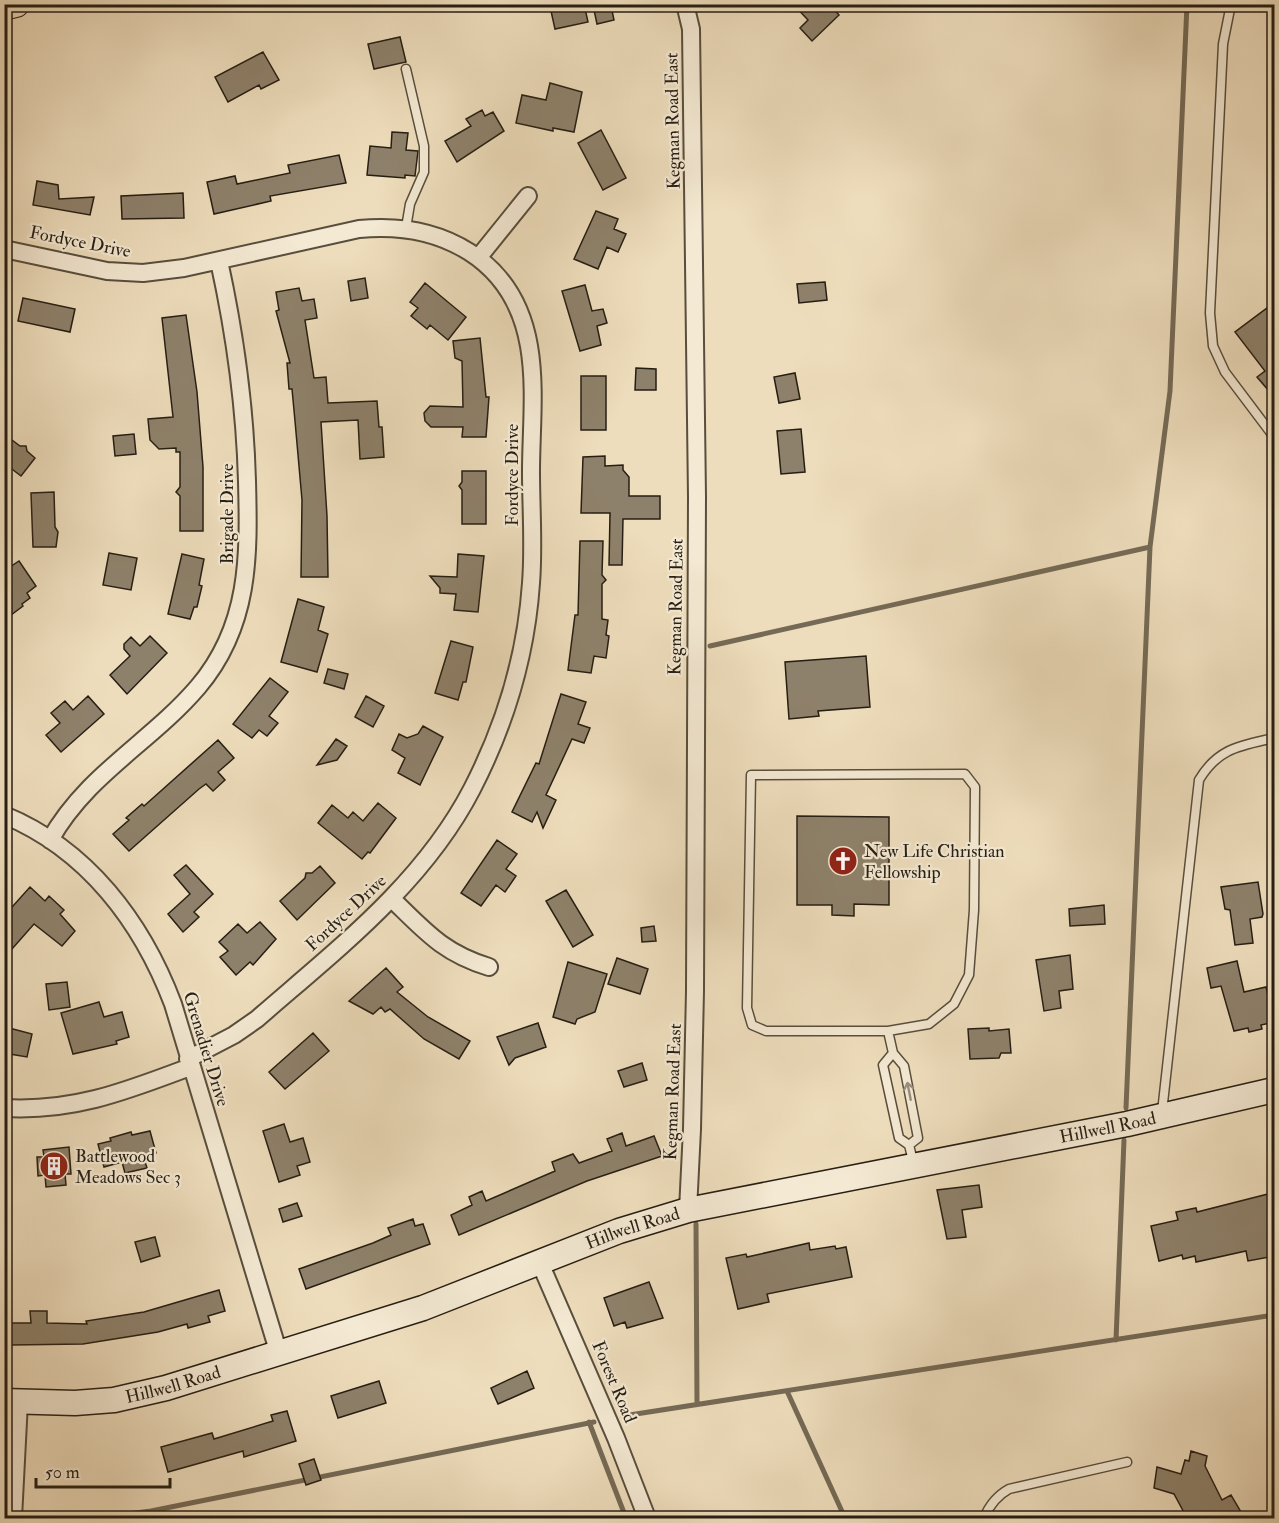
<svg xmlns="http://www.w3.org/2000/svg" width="1279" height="1523" font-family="'IM FELL Double Pica',serif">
<rect width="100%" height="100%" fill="#eeddbc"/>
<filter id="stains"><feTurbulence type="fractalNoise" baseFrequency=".00333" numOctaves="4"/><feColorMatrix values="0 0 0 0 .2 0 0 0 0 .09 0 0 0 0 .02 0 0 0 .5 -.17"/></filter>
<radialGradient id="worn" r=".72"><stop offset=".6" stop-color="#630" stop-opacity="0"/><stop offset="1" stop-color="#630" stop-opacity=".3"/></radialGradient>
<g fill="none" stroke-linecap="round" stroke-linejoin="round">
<!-- stream -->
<path stroke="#756a56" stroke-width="5" d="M710 646 1150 547
M1126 1108 1150 547 1170 391 1187 4
M696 1224 697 1403
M1116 1340 1124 1140
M787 1391 845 1518
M623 1416 1274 1315
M589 1422 626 1518
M96 1518 151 1511 594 1422"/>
</g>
<!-- building -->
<path fill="#8e816b" stroke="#261e13" stroke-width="1.5" d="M555 4H584L588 22 555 29 551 11 555 8Z
M793 4H829L839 15 812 41 800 28 808 20Z
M611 6 614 20 597 24 594 10Z
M400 37 406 62 374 69 368 44Z
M263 52 279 80 261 89 259 85 228 102 215 77Z
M550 83 582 92 574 132 553 128V131L516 123 522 95 546 100Z
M482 110 485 116 493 112 504 131 457 162 445 141 471 126 466 119Z
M601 130 626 178 603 190 578 143Z
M392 132 408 133 406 150 418 151 415 176 405 175V178L367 175 370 146 391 148Z
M339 155 346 183 270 196 271 201 214 214 207 182 235 176 237 184 290 173 288 165Z
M37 181 58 185 59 199 94 197 90 215 33 205Z
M183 193 184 218 122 219 121 196Z
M596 211 618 219 614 229 626 234 618 252 607 247 598 269 574 259Z
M365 278 368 298 351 301 348 281Z
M825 282 827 300 799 303 797 284Z
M425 283 466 317 448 340 430 325 427 329 411 316 418 308 410 302Z
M585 285 592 311 603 309 607 323 597 326 601 345 580 351 562 291Z
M299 288 302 301 314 299 317 318 305 320 314 378 326 377 328 403 377 401 379 427H382L384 457 360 459 358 420 321 422 327 516 328 577H301L302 500 295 421 292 389H289L287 363H290L276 311 279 310 276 292Z
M23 298 75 309 70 332 18 321Z
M1275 302V398L1257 377 1265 371 1235 332Z
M186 315 197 392 203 467V531H180V496L176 492 180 487V452H176V448L159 449 150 440 148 419 173 417 162 318Z
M480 338 486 397H489L486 437H462L463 427H431L425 421 424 413 430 406 463 407 462 361 455 358 453 341Z
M636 368 656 369V390H635Z
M795 373 800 399 779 403 774 377Z
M581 376H606V430H581Z
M801 429 805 472 781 474 777 431Z
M4 434 20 446H26L27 451 35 458 21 476 4 463Z
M134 434 136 454 115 456 113 436Z
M605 456V466L623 465V470L629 477V496H660V519H623L622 565H609L610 513H581L583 457Z
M462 471H486V524H462V490L459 486 462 482Z
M54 492 55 527 58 532 56 547H33L31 493Z
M580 541H603L602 575 606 580 602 584V619L608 620 606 635 609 636 606 658 594 656 591 673 568 670 575 615H578Z
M109 553 137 558 131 590 103 585Z
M182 554 204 559 199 585 202 586 197 607H194L190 619 168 614Z
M458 554 484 556 478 612 454 610 456 594 440 593V588L430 576 457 577Z
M19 561 36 586 27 593 30 598 22 604 23 606 11 615 4 606V571Z
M298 599 324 607 318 630 328 634 317 672 281 662Z
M150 636 167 653 127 694 110 675 130 656 124 649V644L131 637 140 646Z
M451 641 473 647 466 682H463L458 700 435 693Z
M866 656 870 707 818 711 819 716 789 719 785 662Z
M328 669 348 674 344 689 324 683Z
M270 678 288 692 269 716 278 723 267 736 259 730 252 738 233 724Z
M561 694 586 702 578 724 590 728 584 743 572 739 546 795 556 800 543 828 537 812 532 822 512 812 536 763 539 764Z
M88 696 104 714 61 752 46 735 60 723 51 713 65 701 73 710Z
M366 696 384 706 373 727 355 717Z
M423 726 443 737 420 785 398 773 405 758 392 750 399 734 407 738 418 734Z
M336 739 347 746 337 760 317 765Z
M218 740 234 758 218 772 225 780 213 791 206 784 199 789 129 851 113 834 129 820 126 818 142 804 144 806Z
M378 803 396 818 370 853 368 852 362 859 318 823 332 805 348 818 353 812 363 821Z
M797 816 889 817V905L854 904V916L832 915V905H797Z
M497 840 517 854 506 869 516 876 505 892 496 885 481 906 461 893Z
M186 865 213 894 194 912 199 917 183 932 168 914 190 894 174 875Z
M320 866 335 883 297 920 280 901 305 878 306 873H312Z
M1258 882 1263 914 1262 917 1250 919 1253 943 1235 945 1230 910 1225 909 1221 887Z
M30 887 45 901 49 896 64 910 60 914 75 931 62 946 34 924 4 958V916Z
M566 890 593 935 573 947 546 901Z
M1104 905 1105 924 1070 926 1069 909Z
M260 922 276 939 253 965 250 962 236 975 220 957 228 951 219 942 238 924 247 933Z
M654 926 656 941 642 942 641 928Z
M1070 955 1073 989 1059 991 1061 1008 1044 1011 1036 960Z
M617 958 648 969 640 994 608 984Z
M1237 961 1244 992 1266 987 1274 1022 1261 1025 1262 1029 1249 1032 1248 1028 1234 1031 1221 986 1211 988 1207 968Z
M568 962 607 974 595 1012 577 1019 575 1024 553 1017Z
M386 968 403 987 397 992 428 1017 470 1041 459 1059 424 1039 390 1009 385 1012 381 1007 373 1014 349 1001Z
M67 982 70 1007 49 1010 46 984Z
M99 1002 104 1017 122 1012 129 1037 116 1041 117 1044 73 1054 61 1013Z
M538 1023 546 1047 515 1058 509 1065 497 1037Z
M989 1028V1031L1009 1029 1011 1053H1001L999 1058 970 1059 968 1029Z
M13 1029 32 1034 27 1057 4 1053V1032Z
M313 1033 329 1051 285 1089 269 1072Z
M642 1063 647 1080 624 1087 618 1071Z
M284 1124 290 1142 303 1138 310 1162 297 1166 300 1175 279 1182 263 1131Z
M150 1131 156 1153 152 1154 154 1160 145 1162 147 1168 125 1173 122 1162 104 1167 98 1144 111 1141 110 1138 131 1132 132 1135Z
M622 1133 626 1146 654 1136 662 1156 587 1181 459 1235 451 1215 472 1205 469 1197 482 1191 486 1201 555 1171 552 1162 573 1154 579 1163 612 1151 607 1139Z
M69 1147 71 1174H65L66 1185 46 1187 45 1175 38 1176 37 1157H44L43 1150Z
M979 1185 982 1207 962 1210 966 1237 947 1239 937 1190Z
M1268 1194 1275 1224V1256L1248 1261 1246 1251 1196 1262 1195 1256 1183 1259 1182 1255 1159 1261 1151 1226 1178 1220 1176 1212 1196 1208 1197 1212Z
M297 1203 302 1216 283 1222 279 1209Z
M413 1219 415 1226 423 1224 430 1244 306 1289 299 1269 373 1243 391 1235 388 1228Z
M155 1237 160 1256 141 1262 135 1242Z
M809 1243 810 1250 835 1246 836 1249 846 1247 852 1277 767 1294 769 1302 738 1309 726 1258 746 1254 747 1257Z
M649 1282 663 1318 627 1328 625 1322 614 1326 604 1298Z
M219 1290 225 1311 208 1316 210 1322 188 1328 187 1324 158 1332 83 1344 11 1345V1323H31L30 1311H47V1323L87 1324 86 1321 144 1312Z
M527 1371 534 1388 498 1404 491 1388Z
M379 1381 386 1403 338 1418 331 1396Z
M287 1411 296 1441 244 1457 243 1451 168 1472 161 1447 212 1433 214 1439 273 1421 271 1415Z
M1191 1451 1207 1456 1205 1466 1222 1500 1231 1495 1241 1512 1229 1518H1187L1174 1494 1154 1488 1157 1467 1181 1474 1185 1460 1189 1461Z
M314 1459 321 1480 306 1485 299 1464Z"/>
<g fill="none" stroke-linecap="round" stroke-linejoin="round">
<!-- lane casing -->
<g stroke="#584e3d" stroke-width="11">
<path id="lane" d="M1233 4 1230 9 1223 44 1210 313 1213 346 1225 372 1274 437
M406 228 410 204 424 172V146L406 69
M888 1031H766L752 1025 747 1008 751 775 965 774 975 787 974 910 969 975 954 1004 929 1024 888 1031 893 1053
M1162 1112 1199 780C1218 748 1240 746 1274 738
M909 1145 918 1138 904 1066 893 1053 883 1065 899 1138 909 1145 914 1165
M984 1518C989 1506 998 1495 1009 1489L1127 1462"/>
</g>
<!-- street casing -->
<g stroke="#584e3d" stroke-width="20">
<path id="street" d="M685 4 691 29 697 497 695 991 692 1129 688 1210
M4 249 107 271 143 273 184 268 359 229C441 221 514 259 529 346 536 387 531 431 531 472 531 509 534 546 531 583 526 657 506 723 472 789 423 884 336 950 257 1019L234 1035 188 1059
M478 258 528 196
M4 815C87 849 142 922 173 1004L279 1354
M50 840C87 774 150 743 198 687 250 626 249 556 247 481 245 406 235 334 219 261
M392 899C425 931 443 953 489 967
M4 1108C74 1112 126 1091 190 1067
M540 1263 616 1438 647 1518
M13 1518 19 1402"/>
</g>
<!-- secondary casing -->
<g stroke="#261e13" stroke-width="27">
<g id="secondary">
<path id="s1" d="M4 1401 75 1403 114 1400 166 1388 423 1308 619 1231 688 1210 1127 1124 1274 1090"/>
</g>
</g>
<!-- primary casing -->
<g stroke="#261e13" stroke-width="28">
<path id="primary" d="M4 7 16 4"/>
</g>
<!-- lane -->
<use href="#lane" stroke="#f4e9d3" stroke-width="8"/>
<!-- street -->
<use href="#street" stroke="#f4e9d3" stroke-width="16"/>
<!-- secondary -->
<use href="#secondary" stroke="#f4e9d3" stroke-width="24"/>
<!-- primary -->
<use href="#primary" stroke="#eeddbc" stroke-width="26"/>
</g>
<!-- one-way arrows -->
<defs><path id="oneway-shaft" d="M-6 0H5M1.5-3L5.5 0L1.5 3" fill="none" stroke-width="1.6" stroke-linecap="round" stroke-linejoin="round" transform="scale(1.5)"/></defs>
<use stroke="#978e7d" href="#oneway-shaft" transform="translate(909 1091) rotate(-101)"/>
<!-- icons -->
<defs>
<g id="church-disc" transform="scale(1.5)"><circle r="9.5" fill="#8f2418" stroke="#f4e9d3"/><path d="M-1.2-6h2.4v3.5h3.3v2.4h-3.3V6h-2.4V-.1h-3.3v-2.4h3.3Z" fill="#fff"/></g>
<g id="building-disc" transform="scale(1.5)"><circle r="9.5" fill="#8f2418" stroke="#f4e9d3"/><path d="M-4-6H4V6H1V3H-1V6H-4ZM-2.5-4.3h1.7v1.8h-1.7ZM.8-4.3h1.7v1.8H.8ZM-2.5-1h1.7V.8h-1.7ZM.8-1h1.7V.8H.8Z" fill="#fff"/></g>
</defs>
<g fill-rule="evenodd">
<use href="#church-disc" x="843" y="861"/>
<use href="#building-disc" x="54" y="1166"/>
</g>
<g text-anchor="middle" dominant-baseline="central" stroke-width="4.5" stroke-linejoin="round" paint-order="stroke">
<!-- street labels -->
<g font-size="18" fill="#261e13" stroke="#f4e9d3">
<text transform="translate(673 121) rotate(-91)">Kegman Road East</text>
<text transform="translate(80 242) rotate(11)">Fordyce Drive</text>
<text transform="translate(512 475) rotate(-90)">Fordyce Drive</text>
<text transform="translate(227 514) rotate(-90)">Brigade Drive</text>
<text transform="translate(676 607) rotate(-89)">Kegman Road East</text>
<text transform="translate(346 913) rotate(-43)">Fordyce Drive</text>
<text transform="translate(206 1049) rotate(73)">Grenadier Drive</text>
<text transform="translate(673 1092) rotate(-88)">Kegman Road East</text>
<text stroke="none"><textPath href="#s1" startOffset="1143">Hillwell Road</textPath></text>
<text stroke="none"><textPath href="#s1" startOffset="657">Hillwell Road</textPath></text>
<text transform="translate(614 1382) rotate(67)">Forest Road</text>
<text stroke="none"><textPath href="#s1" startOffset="171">Hillwell Road</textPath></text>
</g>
<!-- poi labels -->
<g font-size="18" fill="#261e13" stroke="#f4e9d3" text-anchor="start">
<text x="864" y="851">New Life Christian<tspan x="864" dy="21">Fellowship</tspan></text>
<text x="75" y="1156">Battlewood<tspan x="75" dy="21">Meadows Sec 3</tspan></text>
</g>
</g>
<!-- margin -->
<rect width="1279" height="1523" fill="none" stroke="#eeddbc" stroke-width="24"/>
<rect x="6" y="6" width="1267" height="1511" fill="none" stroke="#261e13" stroke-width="3"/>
<rect x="12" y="12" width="1255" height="1499" fill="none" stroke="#261e13" stroke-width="1.5"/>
<!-- scale -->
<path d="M36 1478v9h134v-9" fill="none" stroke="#261e13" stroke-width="3"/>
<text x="45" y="1478" font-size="18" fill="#261e13" stroke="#f4e9d3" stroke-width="4.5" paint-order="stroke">50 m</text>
<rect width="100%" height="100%" filter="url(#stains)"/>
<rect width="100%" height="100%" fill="url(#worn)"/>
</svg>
